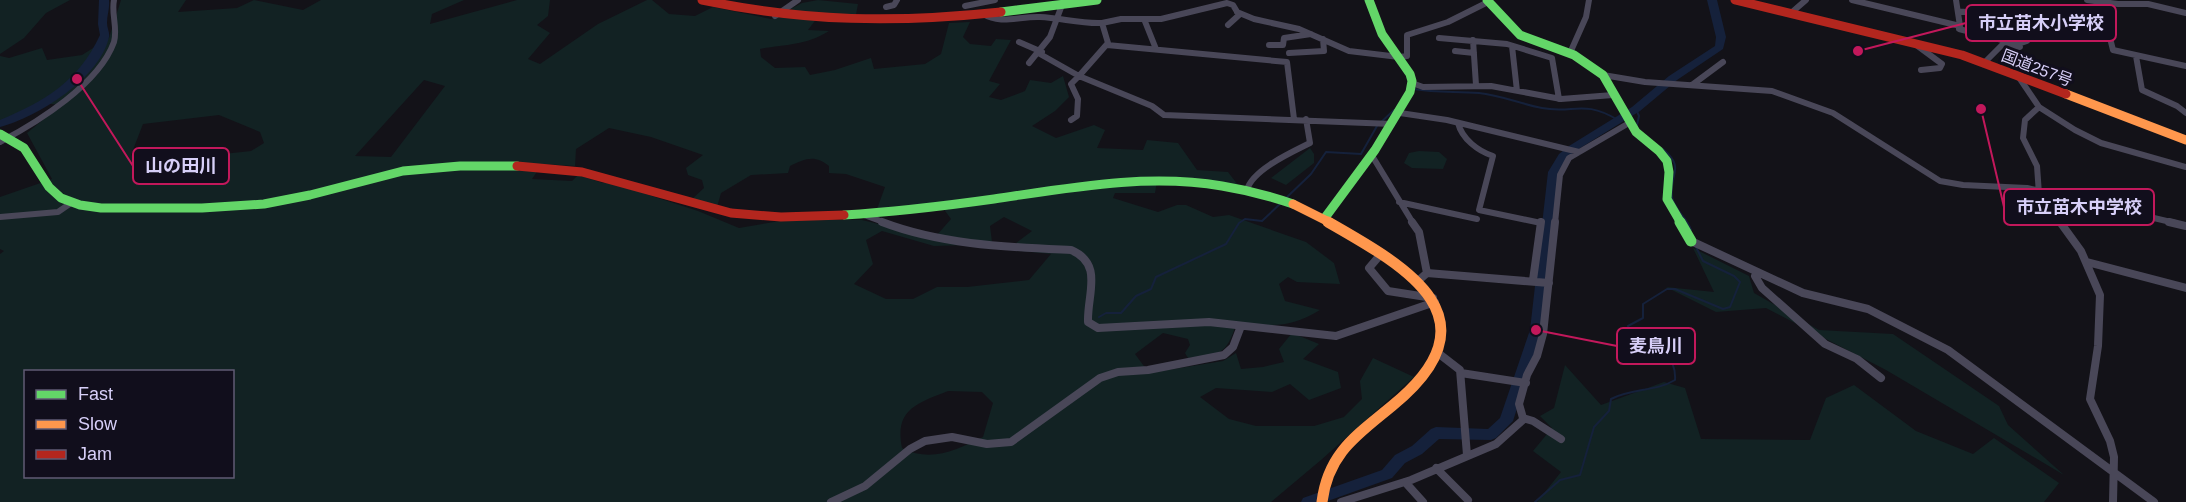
<svg xmlns="http://www.w3.org/2000/svg" width="2186" height="502" font-family="Helvetica,'Noto Sans JP',sans-serif">
<rect width="100%" height="100%" fill="#131218"/>
<!-- green -->
<path fill="#122223" fill-rule="evenodd" d="M0 0H70L46 13 24 38 0 54Z
M121 0H186L178 12 237 8 254 0 303 10 321 0H464L432 14 430 24 517 0H550L548 16 537 25 550 33 528 59 540 64 598 24 647 0H652L669 14 695 16 713 7 771 19 802 3 818 0 858 4 855 20 817 18 808 30 829 31C805 46 785 44 760 49L761 57 775 68 805 67 810 75 835 70 871 58 874 69 925 64 941 54 949 23 970 22 963 37 970 44 991 46 996 39 1011 40 989 81 1000 84 989 97 1001 100 1025 91 1030 80 1051 83 1063 76 1069 97 1055 111 1032 126 1056 138 1094 125 1105 130 1097 148 1143 150 1147 140 1178 143 1197 170 1228 172 1238 185 1157 181 1155 193H1115L1113 198 1158 212 1177 205H1186L1213 217 1229 215 1306 242 1334 263 1340 284 1297 282 1288 277 1279 284 1285 301 1320 310C1288 329 1273 326 1237 322 1225 357 1222 353 1188 358L1185 353 1190 345 1188 339 1163 333 1135 354 1149 373 1223 361 1236 353 1241 369 1263 367 1284 362 1279 349 1292 333 1319 344 1303 359 1338 372 1341 388 1309 400 1290 384 1272 392 1216 388 1200 397 1229 419 1256 426H1314L1344 417 1362 399 1360 381 1373 358 1414 377 1321 460 1271 502H0V254L4 251 0 249V197L52 179 27 133 61 105 41 103 0 121V56L9 58 42 48 47 60 82 55 109 38ZM424 80 445 86 391 157 355 156ZM219 115 260 132 264 143 251 151 196 157 210 168 193 181 154 182 146 162 131 155 143 124ZM609 128 651 137 703 155 686 168 688 175 702 180 704 188 691 200 717 207 721 193 751 175 788 173 790 166C804 159 815 154 829 166V173L846 174 885 187 877 209 940 204 951 219 937 235 971 243 992 242 990 226 1004 217 1032 231 1012 246V250L1051 254 1029 280 967 287H937L913 299H886L854 284 873 264 866 240 882 231 934 246 966 245 862 220 792 219 739 228 698 211 612 183H603L578 175 572 181 532 179 542 164 575 166 576 149ZM26 372H232V476H26ZM948 391 982 392 993 403 983 437C956 450 931 463 902 448 894 409 918 403 948 391Z
M1310 148 1314 154V163L1286 185 1271 178Z
M1419 151 1439 152 1447 159 1443 169 1412 168 1404 163 1409 153Z
M1693 248 1749 276 1754 293 1819 330 1893 334 1999 406 2008 425 2064 475 1886 370 1766 308 1716 312 1666 287 1714 292Z
M1565 365 1601 405 1664 382 1685 388 1701 439 1810 440 1826 398 1854 385 1916 431 1973 454 1994 438 2059 483 2044 502H1537L1561 472 1533 451 1552 428 1540 416 1554 408Z"/>
<g fill="none" stroke-linecap="round" stroke-linejoin="round">
<!-- stream -->
<path stroke="#15213b" stroke-width="2" d="M1414 89C1436 93 1457 91 1479 93 1500 95 1521 104 1542 108 1574 114 1583 99 1618 120
M1636 109 1639 116 1637 125
M1663 149C1686 169 1669 173 1672 197 1674 210 1687 217 1691 230
M1285 199 1311 174 1326 152 1361 154 1377 126 1394 110
M1099 317 1106 313H1121L1136 296 1151 289 1156 277 1226 244 1239 223 1245 219 1262 221 1281 203
M1535 502 1560 480 1580 475 1594 427 1609 411 1611 399C1632 388 1655 392 1675 380 1677 352 1652 346 1630 335L1628 326 1643 318V304L1667 289H1675L1723 309 1730 307 1740 282 1734 276 1703 261 1696 247"/>
<!-- river -->
<path fill="#15213b" fill-rule="evenodd" d="M99 0H109C110 8 107 15 107 23 107 28 110 33 109 37 100 78 38 117 0 127V120C45 101 79 81 100 35L98 24Z
M1707 0H1717L1726 37 1723 49 1677 80 1640 111 1577 150 1567 158 1560 172 1542 330 1513 421 1496 438 1491 440 1439 439 1422 454 1405 463 1392 478 1325 502H1301L1303 498 1382 470 1395 455 1412 446 1431 429 1436 427 1488 429 1500 418 1530 330 1548 172 1559 154 1569 146 1632 107 1669 76 1715 46 1716 37Z"/>
<!-- street-far1 -->
<path stroke="#494758" stroke-width="6" d="M1852 0 1960 26 1959 29 2018 44
M1956 0 1960 26
M2087 0 2118 4H2148L2186 13
M965 6 995 0
M886 7 894 5 897 0
M1958 11 2035 22 2110 38 2113 50 2186 66
M1237 12 1254 19 1299 29 1349 51 1399 57 1407 56V35L1448 22 1488 2
M1791 13 1806 0
M983 14C1001 25 1020 16 1040 17 1061 18 1081 24 1102 23L1108 43 1079 76 1152 106 1164 115 1392 124
M775 16 798 0
M1144 19 1156 49
M1102 23 1121 19H1161L1227 3 1233 5 1239 15 1228 25
M1439 38 1507 44 1552 58 1559 99
M1473 40 1476 85
M1019 42 1042 52
M1915 44 1942 64 1940 68 1921 70
M1107 45 1287 62 1294 119
M1269 45H1283L1284 38 1311 34
M1512 46 1517 91
M1455 51 1474 53
M1289 53 1324 51 1323 39
M1570 53 1586 17 1589 0
M1040 54 1079 76 1071 84 1078 99 1077 116 1071 120
M2136 56 2142 90 2177 106 2186 113
M1029 63 1050 37 1062 5
M1983 64 2002 45 2020 47 2018 44 2027 41 2023 36 2027 31 2028 20
M1603 75 1645 82 1772 91 1833 113 1940 181 1963 185 2027 188 2175 223
M2018 76 2039 107 2025 120 2023 138 2037 166 2039 194 2061 223
M1412 83 1423 87 1491 86 1561 99 1613 95
M1692 85 1723 62
M2039 107 2075 130 2101 143 2186 167
M1400 113 1447 120 1579 152
M1458 123C1462 139 1478 151 1493 156L1479 210 1541 223
M0 142C38 122 99 84 114 42 118 28 111 14 114 0
M1371 154 1413 223
M1247 190C1252 170 1292 152 1310 143L1306 119
M1399 202 1477 219
M864 215 886 223
M0 217 58 212 71 203
M1555 223 1560 175 1569 158 1629 123"/>
<!-- street -->
<path stroke="#494758" stroke-width="8" d="M882 222C942 245 1008 247 1071 250 1104 264 1087 294 1088 322L1098 328 1209 322 1336 336 1435 302
M1412 222 1419 232 1427 273 1419 280
M1555 222 1543 334 1537 356 1527 375 1519 404 1523 418 1533 421 1561 439
M2060 222 2081 251 2100 295 2098 346 2090 399 2110 441 2114 457 2113 502
M2169 222 2186 226
M1691 241 1803 293 1868 309 1948 350 2154 502
M1381 254 1369 268 1388 291 1433 298
M2087 262 2186 288
M1427 273 1549 283
M1758 273 1755 276 1762 288 1825 344 1857 359 1881 378
M1533 280 1541 222
M1438 353 1460 370 1467 455
M1461 373 1526 383
M1436 468 1468 500
M1405 482 1423 502
M831 502 865 486 910 449 925 441 952 437 987 444 1011 442 1100 378 1118 372 1148 370 1224 355 1233 347 1241 326
M1341 502 1411 480 1496 444 1524 419"/>
<!-- fast-far1 -->
<path stroke="#63d668" stroke-width="9" d="M1487 0 1520 35 1574 55 1603 75 1636 132 1659 151 1667 161 1669 172 1667 199 1681 223
M1001 12 1097 0
M0 134 24 148 49 187 61 198 80 205 101 208H202L264 204 310 195 403 171 460 166H517
M844 215C894 212 944 206 994 199 1069 188 1147 173 1222 186 1247 190 1270 196 1293 204
M1324 219 1375 150 1410 92 1412 81 1410 74 1382 34 1369 0"/>
<!-- fast -->
<path stroke="#63d668" stroke-width="11" d="M1680 222 1691 241"/>
<!-- slow-far1 -->
<path stroke="#ff974d" stroke-width="9" d="M2066 94 2186 140
M1293 204 1331 223"/>
<!-- slow -->
<path stroke="#ff974d" stroke-width="11" d="M1322 502C1328 453 1357 435 1392 406 1499 319 1409 268 1328 222"/>
<!-- jam -->
<path stroke="#b3261e" stroke-width="9" d="M702 0C806 22 896 23 1001 12
M1735 0 1962 55 2066 94
M517 166 582 172 731 213 781 217 844 215"/>
</g>
<g text-anchor="middle" dominant-baseline="central" stroke-width="6" stroke-linejoin="round" paint-order="stroke">
<!-- street labels -->
<g font-size="16" fill="#d7cff8" stroke="#110e1c">
<text transform="translate(2037 68) rotate(21)">国道257号</text>
</g>
</g>
<!-- callouts -->
<path fill="none" stroke="#c2185b" stroke-width="2" d="M1858 51L1966 23M77 79L133 166M1981 109L2004 207M1536 330L1617 346"/>
<g fill="#c2185b" stroke="#110e1c" stroke-width="2">
<circle cx="1858" cy="51" r="6"/>
<circle cx="77" cy="79" r="6"/>
<circle cx="1981" cy="109" r="6"/>
<circle cx="1536" cy="330" r="6"/>
</g>
<g fill="#110e1c" stroke="#c2185b" stroke-width="2">
<rect x="1966" y="5" width="150" height="36" rx="6"/>
<rect x="133" y="148" width="96" height="36" rx="6"/>
<rect x="2004" y="189" width="150" height="36" rx="6"/>
<rect x="1617" y="328" width="78" height="36" rx="6"/>
</g>
<g font-size="18" text-anchor="middle" font-weight="bold" fill="#d7cff8">
<text x="2041" y="29">市立苗木小学校</text>
<text x="181" y="172">山の田川</text>
<text x="2079" y="213">市立苗木中学校</text>
<text x="1656" y="352">麦鳥川</text>
</g>
<!-- legend -->
<rect x="24" y="370" width="210" height="108" fill="#110e1c" stroke="#605b74" stroke-width="1.5"/>
<rect x="36" y="390" width="30" height="9" fill="#63d668" stroke="#605b74" stroke-width="1.5"/>
<text x="78" y="400" font-size="18" fill="#d7cff8">Fast</text>
<rect x="36" y="420" width="30" height="9" fill="#ff974d" stroke="#605b74" stroke-width="1.5"/>
<text x="78" y="430" font-size="18" fill="#d7cff8">Slow</text>
<rect x="36" y="450" width="30" height="9" fill="#b3261e" stroke="#605b74" stroke-width="1.5"/>
<text x="78" y="460" font-size="18" fill="#d7cff8">Jam</text>
</svg>
